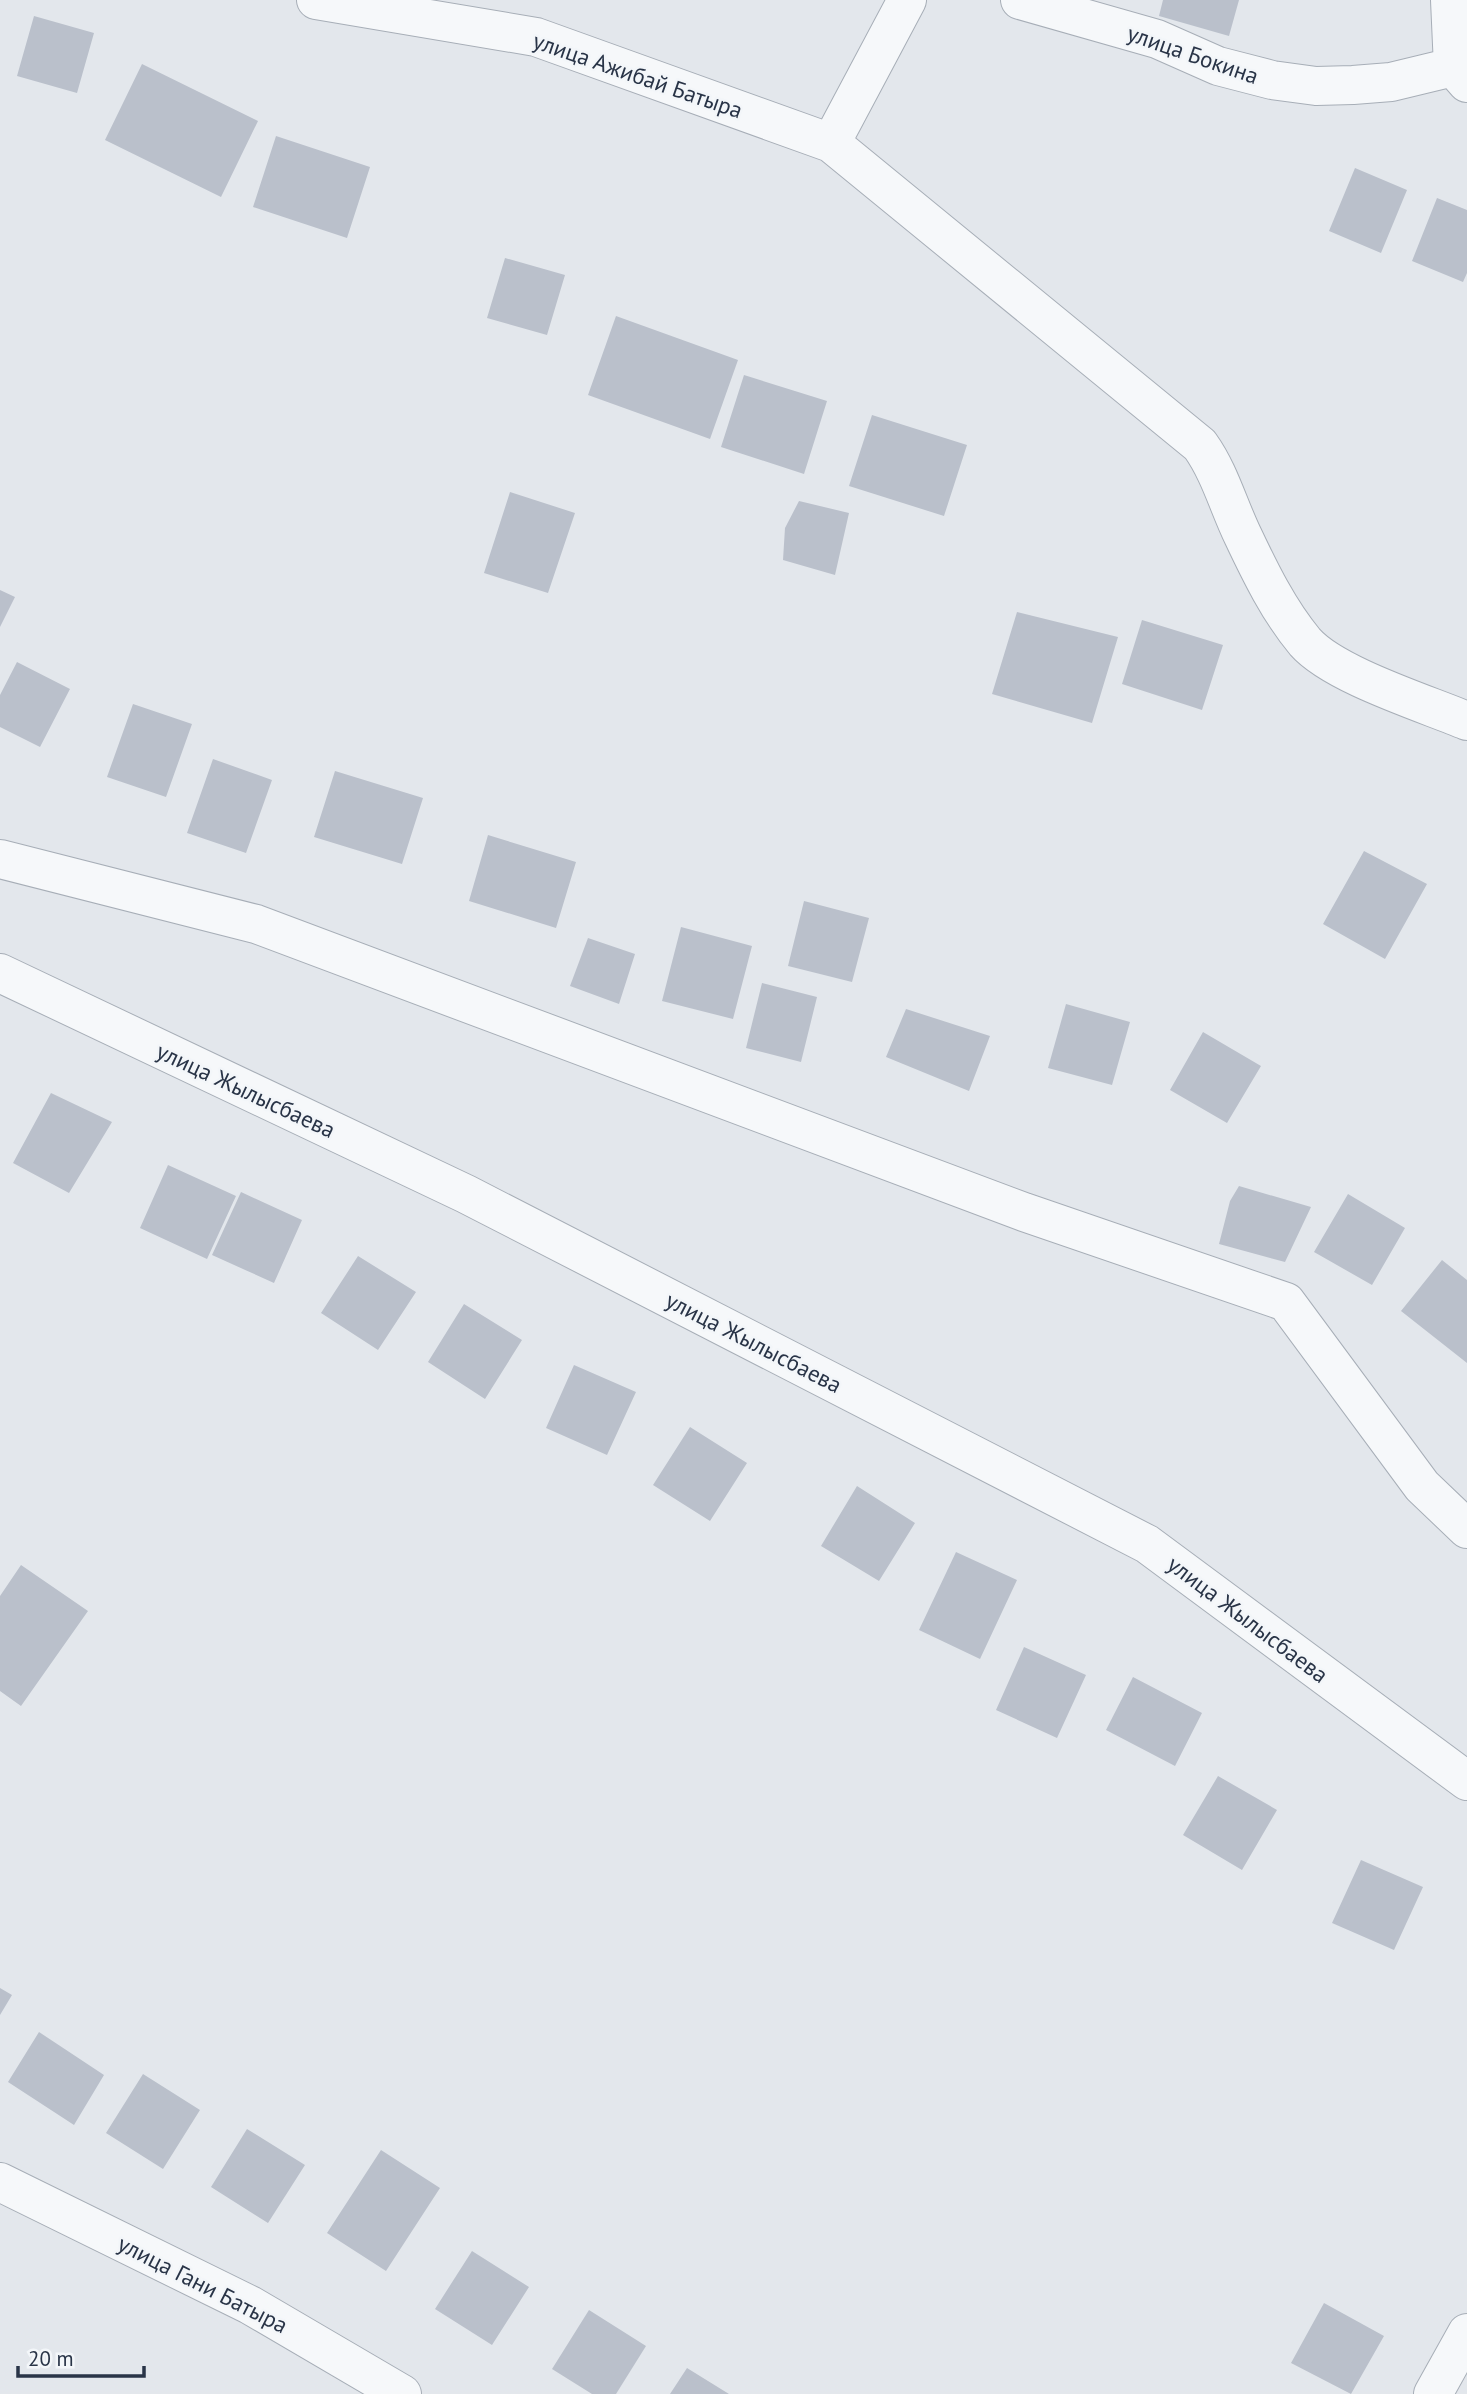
<svg xmlns="http://www.w3.org/2000/svg" width="1467" height="2394" font-family="'PT Sans',sans-serif">
<rect width="100%" height="100%" fill="#e3e7ec"/>
<!-- building -->
<path fill="#bac0cb" d="M1163 0H1239L1229 36 1159 16Z
M34 16 94 33 77 93 17 76Z
M142 64 258 121 221 197 105 140Z
M276 136 370 167 347 238 253 207Z
M1355 168 1407 190 1381 253 1329 231Z
M1437 198 1467 210V273L1463 282 1412 261Z
M505 258 565 275 547 335 487 318Z
M616 316 738 360 710 439 588 395Z
M744 375 827 401 804 474 721 447Z
M872 415 967 445 944 516 849 486Z
M510 492 575 513 548 593 484 573Z
M799 501 849 513 835 575 783 560 785 528Z
M0 590 15 597 0 627Z
M1017 612 1118 637 1092 723 992 694Z
M1142 620 1223 645 1202 710 1122 684Z
M17 662 70 689 40 747 0 727V695Z
M133 704 192 724 166 797 107 777Z
M213 759 272 780 246 853 187 833Z
M335 771 423 798 402 864 314 837Z
M488 835 576 862 556 928 469 901Z
M1364 851 1427 884 1385 959 1323 924Z
M804 901 869 918 852 982 788 966Z
M681 927 752 946 733 1019 662 1001Z
M588 938 635 954 619 1004 570 986Z
M762 983 817 997 801 1062 746 1048Z
M1066 1004 1130 1022 1112 1085 1048 1068Z
M906 1009 990 1036 969 1091 886 1057Z
M1203 1032 1261 1066 1227 1123 1170 1090Z
M51 1093 112 1122 69 1193 13 1163Z
M168 1165 236 1196 207 1259 140 1228Z
M1239 1186 1311 1207 1285 1262 1219 1244 1230 1201Z
M241 1192 302 1220 274 1283 212 1255Z
M1348 1194 1405 1228 1372 1285 1314 1252Z
M358 1256 416 1292 378 1350 321 1313Z
M1442 1260 1467 1280V1363L1401 1311Z
M464 1304 522 1340 485 1399 428 1362Z
M574 1365 636 1392 607 1455 546 1428Z
M690 1427 747 1463 710 1521 653 1485Z
M857 1486 915 1523 879 1581 821 1546Z
M956 1552 1017 1580 980 1659 919 1630Z
M21 1565 88 1611 21 1706 0 1691V1596Z
M1024 1647 1086 1675 1057 1738 996 1710Z
M1133 1677 1202 1713 1175 1766 1106 1730Z
M1218 1776 1277 1810 1242 1870 1183 1835Z
M1361 1860 1423 1887 1394 1950 1332 1923Z
M0 1988 12 1995 0 2015Z
M39 2032 104 2075 74 2125 8 2082Z
M143 2074 200 2110 163 2169 106 2133Z
M247 2129 305 2165 268 2223 211 2187Z
M381 2150 440 2188 386 2271 327 2233Z
M472 2251 529 2287 492 2345 435 2309Z
M1324 2303 1384 2336 1351 2394 1291 2363Z
M589 2310 646 2346 616 2394H592L552 2369Z
M687 2368 729 2394H670Z"/>
<g fill="none" stroke-linecap="round" stroke-linejoin="round">
<!-- street casing -->
<g stroke="#a7aeb7" stroke-width="40">
<path id="street" d="M316 0 536 37 831 143 1200 445C1220 473 1228 505 1243 536 1260 572 1279 611 1305 642 1334 675 1424 703 1467 721
M1020 0 1157 39 1218 66 1272 80 1316 86 1353 85 1391 82 1453 67
M1450 0 1453 67 1467 83
M831 143 907 0
M0 859 256 924 1024 1212 1286 1302 1422 1486 1467 1529
M0 973 466 1194 1147 1544 1467 1781
M0 2182 250 2305 402 2394
M1433 2394 1467 2333"/>
</g>
<!-- street -->
<use href="#street" stroke="#f6f8fa" stroke-width="38"/>
</g>
<g text-anchor="middle" dominant-baseline="central" stroke-width="5" stroke-linejoin="round" paint-order="stroke">
<!-- street labels -->
<g font-size="23" fill="#293447" stroke="#f3f6f9">
<text transform="translate(1193 54) rotate(19)">улица Бокина</text>
<text transform="translate(638 75) rotate(19)">улица Ажибай Батыра</text>
<text transform="translate(246 1090) rotate(25)">улица Жылысбаева</text>
<text transform="translate(754 1342) rotate(27)">улица Жылысбаева</text>
<text transform="translate(1248 1619) rotate(37)">улица Жылысбаева</text>
<text transform="translate(203 2284) rotate(27)">улица Гани Батыра</text>
</g>
</g>
<!-- scale -->
<path d="M18 2366v10h126v-10" fill="none" stroke="#293447" stroke-width="3.5"/>
<text x="28" y="2366" font-size="21" fill="#293447" stroke="#f3f6f9" stroke-width="5" paint-order="stroke">20 m</text>
</svg>
